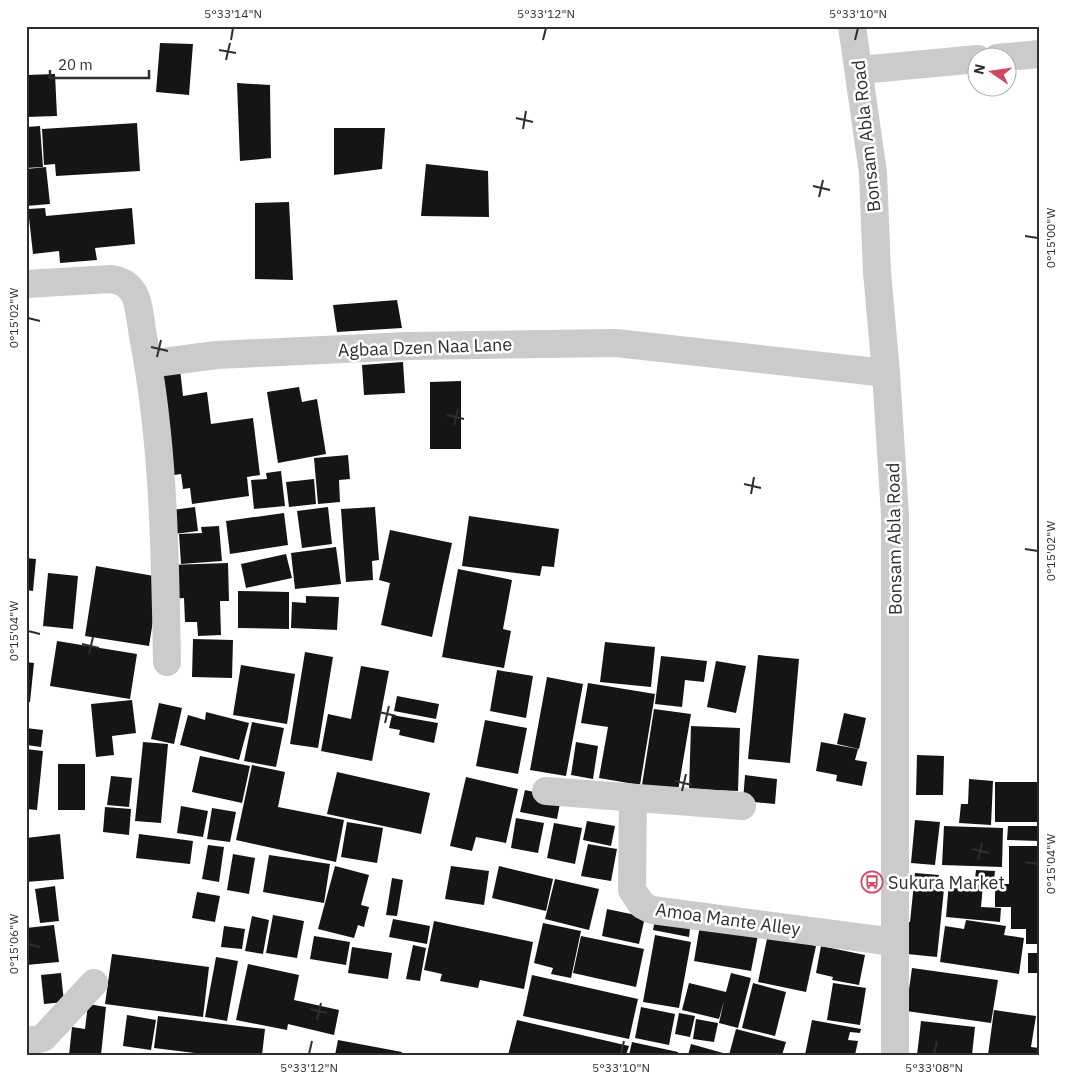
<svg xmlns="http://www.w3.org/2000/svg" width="1065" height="1081" font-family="'IBM Plex Sans',sans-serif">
<rect width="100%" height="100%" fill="#fff"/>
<!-- building -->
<path fill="#151515" d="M160 43 193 44 189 95 156 92Z
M55 74 57 116 26 117V75Z
M237 83 270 85 271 158 240 161Z
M137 123 140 171 56 176 55 164 44 165 42 129Z
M40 126 43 167 26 168V127Z
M334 128H385L382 169 334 175Z
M426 164 488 171 489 217 421 216Z
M46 167 50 204 26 206V169Z
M289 202 293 280 255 279V203Z
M45 208 46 216 132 208 135 244 95 248 97 260 60 263 59 251 33 254 28 209Z
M397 300 402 328 337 332 333 305Z
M403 362 405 393 364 395 362 365Z
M180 369 183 396 207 392 211 424 253 418 260 475 247 477 249 496 192 504 190 488 183 489 181 474 167 476 154 372Z
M461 381V449H430V382Z
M299 387 302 402 317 399 326 454 278 463 267 392Z
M348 455 350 479 339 480 340 502 318 504 314 458Z
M281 471 285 506 254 509 251 480 267 479 266 473Z
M314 479 316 504 289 507 286 482Z
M195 507 198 531 174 534 172 510Z
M328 507 332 544 302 548 297 511Z
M375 507 379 560 372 561 373 580 346 582 341 509Z
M284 513 288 545 230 554 226 521Z
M469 516 559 529 554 567 542 566 540 576 462 566Z
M219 526 222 561 181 564 179 534 202 533 201 527Z
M390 530 452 543 432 637 381 625 390 583 379 580Z
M336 547 341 584 295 589 291 553Z
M286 554 292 578 246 588 241 564Z
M26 558 36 559 33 591 26 590Z
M228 563 229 601H220L221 635 198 636 197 622H185L184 598 171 599 169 565Z
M96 566 160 577 149 646 85 636Z
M458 569 512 580 503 629 511 631 504 668 442 657Z
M48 573 78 576 73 629 43 626Z
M238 591 289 592V629L238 628Z
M306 596 339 597 337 630 291 628 292 602 306 603Z
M193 639 233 640 232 678 192 677Z
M57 641 137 654 130 699 50 686Z
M605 642 655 647 651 687 600 682Z
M305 652 333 657 318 748 290 744Z
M758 655 799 659 790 763 748 759Z
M661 656 707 661 704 682 685 680 682 707 655 704Z
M716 661 746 666 736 713 707 707Z
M26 662 34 663 30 702H26Z
M241 665 295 674 287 724 233 715Z
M361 666 389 671 372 761 321 751 328 714 351 719Z
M497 670 533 676 526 718 490 711Z
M547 677 583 684 566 776 530 770Z
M588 683 655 694 640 785 599 778 608 727 581 723Z
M397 696 439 704 436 719 394 711Z
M132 700 136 733 112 736 114 755 96 757 91 704Z
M159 703 182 708 174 744 151 739Z
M654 709 691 714 678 791 642 785Z
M206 712 249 723 239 760 180 745 188 715 205 720Z
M844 713 866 718 859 749 837 744Z
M392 715 438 723 434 743 399 735 400 730 389 728Z
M485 720 527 728 518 774 476 766Z
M252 722 284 728 276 767 244 761Z
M691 726 740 728 738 791 689 789Z
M26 728 43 730 41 747 26 745Z
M143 742 168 744 161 823 135 821Z
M576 742 598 746 593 779 571 775Z
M821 742 858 749 855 760 867 762 862 786 836 781 837 775 816 771Z
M26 749 43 751 37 810 26 809Z
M917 755 944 756 943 795H916Z
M200 756 250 766 242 803 192 792Z
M58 764H85V810H58Z
M252 765 285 772 278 807 344 820 336 862 236 840Z
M337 772 430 793 421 834 327 814Z
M745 775 777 779 775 804 743 801Z
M111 776 132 778 129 807 107 805Z
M466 777 518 789 506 843 476 837 472 851 450 846Z
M969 779 993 781 991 825 959 823 961 804H968Z
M995 782H1039V822H995Z
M525 790 561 798 557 819 520 812Z
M181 806 208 811 203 837 177 833Z
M105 807 131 809 129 835 103 832Z
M212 808 236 812 230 842 207 839Z
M516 818 544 823 538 853 511 848Z
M915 820 940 822 935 865 911 863Z
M587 821 615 826 611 846 583 840Z
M347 822 383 828 377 863 341 857Z
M554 823 582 828 575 864 547 858Z
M944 826 1003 828 1002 867 942 865Z
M1008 826H1039V841L1007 840Z
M60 834 64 879 26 882V838Z
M139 834 193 841 190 864 136 858Z
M588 844 617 849 611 881 581 876Z
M208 845 224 847 219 882 202 879Z
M1009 846H1039V944H1026V929H1011V907H995V884H1009Z
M233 854 255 858 249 894 227 890Z
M269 855 330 864 324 903 263 892Z
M335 866 369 875 361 905 369 907 364 927 358 925 354 938 318 929Z
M451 866 489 871 484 905 445 899Z
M499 866 553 879 546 911 492 898Z
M976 870 995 871 994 880 975 879Z
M915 873 939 875 938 889H944L937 957 907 954 905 922H910Z
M392 878 403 880 397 916 386 915Z
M555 879 599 889 589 930 545 919Z
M949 882 983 885 981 907 1001 908 1000 922 946 917Z
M55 886 59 921 40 923 35 889Z
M197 892 220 896 215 922 192 918Z
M607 909 645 917 639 944 602 936Z
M656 914 691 920 689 937 653 930Z
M273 915 304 921 297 958 266 953Z
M252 916 269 920 263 954 245 951Z
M393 919 430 926 427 944 389 937Z
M966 920 1006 926 1004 935 1024 938 1019 974 940 962 945 926 964 929Z
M434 921 533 942 524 989 480 980 478 988 440 981 442 974 424 970Z
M543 923 581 931 571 978 551 974 553 968 534 963Z
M54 925 59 962 26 965V928Z
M700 925 758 935 751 971 694 961Z
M224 926 245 929 242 949 221 947Z
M768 934 816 946 806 992 758 982Z
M655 935 691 942 679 1008 643 1002Z
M314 936 350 942 346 965 310 959Z
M581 936 644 949 636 987 573 973Z
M413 945 426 948 420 981 406 979Z
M821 946 865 955 859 985 832 980 833 977 816 973Z
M352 947 392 953 388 979 348 973Z
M1028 953H1039V973H1028Z
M112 954 209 967 203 1017 105 1004Z
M216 957 238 961 227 1021 205 1017Z
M248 964 299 975 294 1000 339 1010 334 1035 288 1024 287 1030 236 1020Z
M912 968 998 980 991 1023 906 1011Z
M61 973 64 1002 44 1004 41 975Z
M731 973 751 978 738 1028 719 1023 724 1001 719 1019 682 1010 689 983 726 992Z
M532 975 638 999 629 1039 523 1016Z
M753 983 786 992 775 1036 742 1028Z
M833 983 866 988 860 1025 827 1020Z
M88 1004 106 1007 101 1055H69L72 1027 85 1029Z
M641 1007 675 1014 669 1045 635 1038Z
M994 1010 1036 1016 1031 1047 1039 1048V1055H988Z
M679 1013 695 1016 690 1037 675 1034Z
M127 1015 156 1020 151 1050 123 1046Z
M158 1016 265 1029 262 1055H211L154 1048Z
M696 1019 718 1023 714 1042 693 1039Z
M517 1020 629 1046 626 1055H508Z
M812 1020 861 1029 860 1033 850 1032 848 1040 858 1041 855 1055H805Z
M921 1021 975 1027 972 1055H917Z
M736 1029 786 1042 782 1055H729Z
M338 1040 402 1052 401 1055H335Z
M632 1042 678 1052V1055H629Z
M691 1044 723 1053 722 1055H688Z"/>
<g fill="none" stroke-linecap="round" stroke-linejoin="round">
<!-- minor -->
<path stroke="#cbcbcb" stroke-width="28" d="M852 26 873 173 877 272 886 373 895 515V1055
M997 58 1039 54
M860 70 978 59
M26 284 111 279C121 281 127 283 133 292 139 300 141 325 143 336 164 444 165 553 167 662
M148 364 216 355 407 346 616 343 886 373
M546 791 742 806
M633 798 632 890 642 905 652 910 894 942
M26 1041 43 1038 94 983"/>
</g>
<!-- ticks -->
<path fill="none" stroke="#2e2e2e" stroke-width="2" d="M231 40 233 28M543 40 546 28M855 40 858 28M219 50 236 53M226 60 230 43M516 118 533 122M523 129 526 111M813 186 830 190M819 197 823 180M1025 236 1038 238M28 318 40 321M151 347 168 351M157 357 161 340M447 415 464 419M454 426 458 409M744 484 761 488M751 494 754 477M1025 549 1038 551M28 631 40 634M82 644 99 648M89 654 93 637M379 712 396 716M385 723 389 706M675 781 692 785M682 791 686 774M972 849 989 853M978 860 982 843M1025 862 1038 864M28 944 40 947M310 1009 327 1013M317 1020 321 1003M309 1054 312 1041M621 1054 624 1041M934 1054 937 1041"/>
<!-- icons -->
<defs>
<g id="bus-ring" transform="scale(1.125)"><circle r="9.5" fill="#fff" stroke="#cf4764" stroke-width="1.5"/><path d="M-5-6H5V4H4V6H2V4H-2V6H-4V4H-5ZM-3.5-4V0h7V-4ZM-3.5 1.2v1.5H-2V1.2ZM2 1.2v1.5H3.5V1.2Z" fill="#cf4764"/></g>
</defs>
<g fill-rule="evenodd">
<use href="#bus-ring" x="872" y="882"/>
</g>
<g text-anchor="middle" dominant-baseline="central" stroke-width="5" stroke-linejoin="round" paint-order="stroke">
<!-- street labels -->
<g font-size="18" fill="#2e2e2e" stroke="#fff">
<text transform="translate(866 136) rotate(-96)">Bonsam Abla Road</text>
<text transform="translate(425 347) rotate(-2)">Agbaa Dzen Naa Lane</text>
<text transform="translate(894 539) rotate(-91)">Bonsam Abla Road</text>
<text transform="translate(728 919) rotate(8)">Amoa Mante Alley</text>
</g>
<!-- poi labels -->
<g font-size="18" fill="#2e2e2e" stroke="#fff" text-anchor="start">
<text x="888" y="882">Sukura Market</text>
</g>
</g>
<!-- border -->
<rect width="1065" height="1081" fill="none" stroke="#ffffff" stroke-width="55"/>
<!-- north arrow -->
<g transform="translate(992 72) rotate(283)"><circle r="24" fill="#ffffff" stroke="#ababab"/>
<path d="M0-4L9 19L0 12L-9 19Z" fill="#cf4764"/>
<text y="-8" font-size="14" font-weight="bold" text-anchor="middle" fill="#2e2e2e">N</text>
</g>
<!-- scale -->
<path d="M50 70v8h99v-8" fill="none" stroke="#2e2e2e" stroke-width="2.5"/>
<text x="58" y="70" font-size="15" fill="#2e2e2e" stroke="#ffffff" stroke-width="4" paint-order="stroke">20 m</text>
<rect x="28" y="28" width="1010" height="1026" fill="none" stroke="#2e2e2e" stroke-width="2"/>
<g font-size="12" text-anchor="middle" fill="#2e2e2e">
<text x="233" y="18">5°33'14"N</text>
<text x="546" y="18">5°33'12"N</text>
<text x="858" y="18">5°33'10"N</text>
<text transform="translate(1051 238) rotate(-90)" y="4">0°15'00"W</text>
<text transform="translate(14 318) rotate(-90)" y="4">0°15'02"W</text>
<text transform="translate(1051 551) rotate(-90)" y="4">0°15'02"W</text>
<text transform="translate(14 631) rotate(-90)" y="4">0°15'04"W</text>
<text transform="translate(1051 864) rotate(-90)" y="4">0°15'04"W</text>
<text transform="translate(14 944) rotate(-90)" y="4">0°15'06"W</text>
<text x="309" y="1072">5°33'12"N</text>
<text x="621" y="1072">5°33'10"N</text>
<text x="934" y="1072">5°33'08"N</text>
</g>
</svg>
